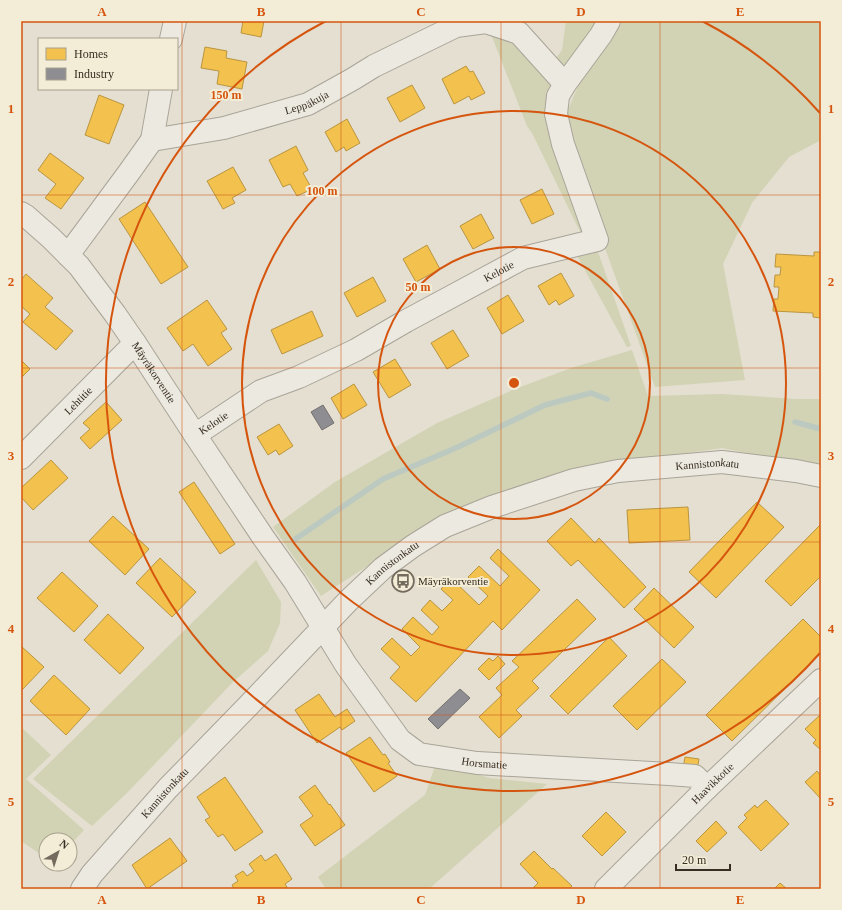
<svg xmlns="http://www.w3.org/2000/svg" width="842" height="910" font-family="'Times New Roman',serif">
<rect width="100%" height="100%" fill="#e4dfd0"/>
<!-- green -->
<path fill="#d1d3b4" d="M566 21H615L561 108 559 141 631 346 627 347 574 250 587 246 532 133 527 126 487 24 554 61 562 50Z
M623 21H821V140L789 157 752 203 723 264 745 380 655 387 568 145V110L580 81 585 73Z
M632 350 648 396 722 394 796 399H821V468L722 448 572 470 445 516 321 596 273 527 335 482 437 423 515 389 571 368Z
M256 560 281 602 280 623 268 651 233 682 127 793 92 826 33 779Z
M21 727 51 755 26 779 84 830 70 845V840H46V858L21 841Z
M438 757 456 767 489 778 547 784 429 889H326L318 877 425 795Z"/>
<!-- homes -->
<path fill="#f2c14e" stroke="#ba9540" d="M243 21H264L261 37 241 33Z
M205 47 227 51 226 58 247 62 242 89 217 84 219 71 201 68Z
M466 66 470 72 473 71 485 93 471 100 469 96 454 104 442 79Z
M412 85 425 108 400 122 387 98Z
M99 95 124 105 109 144 85 135Z
M347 119 360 143 346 151 344 147 336 152 325 132Z
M296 146 308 170 303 173 312 189 297 196 290 184 283 187 269 160Z
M50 153 84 178 61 209 45 198 56 184 38 170Z
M233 167 246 190 232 198 235 203 223 209 207 181Z
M542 189 554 214 532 224 520 200Z
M145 202 188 267 161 284 119 219Z
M481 214 494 238 473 249 460 226Z
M427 245 440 269 416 282 403 259Z
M814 252H821V318L813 317V313L773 311 774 299H778L779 287H774L775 275H780L781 267H775L776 254 814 256Z
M561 273 574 296 559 305 556 300 549 305 538 286Z
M26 274 53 298 45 307 73 331 56 350 23 322 30 314 21 306V280Z
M373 277 386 301 357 317 344 293Z
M508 295 524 321 502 334 487 308Z
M207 300 227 329 221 333 232 349 208 366 193 344 183 351 167 328Z
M312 311 323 336 282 354 271 330Z
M453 330 469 356 447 369 431 343Z
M395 359 411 385 389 398 373 372Z
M21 360 30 369 21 378Z
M354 384 367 405 343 419 331 398Z
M106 402 122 420 90 449 80 438 90 429 83 423Z
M279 424 293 446 279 455 276 450 268 455 257 437Z
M51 460 68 478 33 510 21 497V488Z
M194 482 235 544 220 554 179 492Z
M757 502 784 527 716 598 689 572Z
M688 507 690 540 629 543 627 510Z
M113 516 149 549 125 575 89 541Z
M571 518 595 543 599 538 646 587 624 608 578 560 571 566 547 541Z
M821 524V576L791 606 765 581Z
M498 549 540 590 502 630 493 621 416 702 390 678 400 667 381 649 392 638 411 656 420 647 402 629 413 617 432 635 439 627 421 610 430 600 442 611 453 600 441 589 451 578 479 605 488 596 468 577 479 566 500 586 509 576 490 558Z
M160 558 196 592 172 617 136 583Z
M62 572 98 606 74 632 37 598Z
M654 588 694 627 674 648 634 609Z
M577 599 596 619 532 681 539 688 516 710 522 716 499 738 479 717 502 695 496 688 519 667 512 661Z
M108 614 144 648 120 674 84 640Z
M803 619 821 637V653L732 741 706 715Z
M609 637 627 656 568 714 550 696Z
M21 646 44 667 21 691Z
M498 656 505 664 489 680 478 669 489 658 493 661Z
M662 659 686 682 637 730 613 706Z
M54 675 90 709 66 735 30 701Z
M319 694 335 717 347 709 355 721 342 730 340 727 317 743 295 710Z
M821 714V750L813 743 816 740 805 729Z
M370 737 383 755 385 754 390 762 388 763 397 776 374 792 346 753Z
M685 757 699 759 697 771 683 769Z
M817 771 821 776V799L805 782Z
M225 777 263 832 235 851 223 834 218 837 205 820 210 817 197 797Z
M315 785 329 805 330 804 345 825 315 846 300 825 313 816 299 797Z
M766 800 789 824 761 851 738 827 747 818 744 815 755 805 757 808Z
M606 812 626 832 602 856 582 836Z
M716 821 727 833 707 852 696 841Z
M170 838 187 861 147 889 132 865Z
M534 851 552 869 553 868 572 886 569 889H532L538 883 520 864Z
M276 854 292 879 285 884 288 889H234L232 885 238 881 235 876 243 871 247 876 254 871 249 864 261 855 265 861Z
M780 883 787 889H774Z"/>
<!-- industry -->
<path fill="#8d8d92" stroke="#747070" d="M323 405 334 423 322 430 311 412Z
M460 689 470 698 438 729 428 719Z"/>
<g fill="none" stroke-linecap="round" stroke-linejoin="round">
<!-- stream -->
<path stroke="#bbc9c1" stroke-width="5.5" d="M795 422 821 429
M294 540 383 479 458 447 545 405 591 393 607 399"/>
<!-- minor casing -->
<g stroke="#a9a498" stroke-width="24">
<g id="minor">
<path d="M171 39 175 21"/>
<path d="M152 140 161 89"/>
<path id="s1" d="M21 213 26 216 51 238 79 266 115 314 135 343 195 435 263 537 295 582 346 665 400 740 419 754 477 763 669 774 695 776 707 788"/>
<path id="s2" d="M68 255 130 171 152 140 224 128 308 104 353 79 374 66 456 26 486 22 519 33 565 84"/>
<path id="s3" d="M195 435 261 391 299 377 356 350 406 321 523 258 597 240 563 144 556 114 558 96 565 84 601 35 609 21"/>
<path id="s4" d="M21 458 135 343"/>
<path id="s5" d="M606 889 707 788 821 680"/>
</g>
</g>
<!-- tertiary casing -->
<g stroke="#a9a498" stroke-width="24">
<g id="tertiary">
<path id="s6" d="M82 889 92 874 168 788 248 706 349 600 383 568 413 546 445 526 492 507 574 480 618 471 722 462 796 471 821 476"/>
</g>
</g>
<!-- minor -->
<use href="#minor" stroke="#ece9e1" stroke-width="22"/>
<!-- tertiary -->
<use href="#tertiary" stroke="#ece9e1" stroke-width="22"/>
</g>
<!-- grid -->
<path fill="none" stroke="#d6550e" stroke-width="1" stroke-opacity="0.55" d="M182 21V889M341 21V889M501 21V889M660 21V889M21 195H821M21 368H821M21 542H821M21 715H821"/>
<!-- distance rings -->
<g fill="none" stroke="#d6550e" stroke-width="2">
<circle cx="514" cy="383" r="136"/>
<circle cx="514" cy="383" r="272"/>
<path d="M820 653A408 408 0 1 1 326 21M702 21A408 408 0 0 1 820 113"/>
</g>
<!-- icons -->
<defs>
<g id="bus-ring" transform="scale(1.15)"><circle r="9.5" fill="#f3edd7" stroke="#746b5e" stroke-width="1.5"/><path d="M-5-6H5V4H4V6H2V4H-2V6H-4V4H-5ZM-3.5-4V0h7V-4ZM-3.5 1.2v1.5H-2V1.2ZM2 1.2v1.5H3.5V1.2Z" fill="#746b5e"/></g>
</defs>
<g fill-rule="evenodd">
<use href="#bus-ring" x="403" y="581"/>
</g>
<g text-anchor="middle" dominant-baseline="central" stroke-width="4" stroke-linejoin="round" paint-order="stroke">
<!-- street labels -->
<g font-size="11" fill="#382d21" stroke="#f3edd7">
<text stroke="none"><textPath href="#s2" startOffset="302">Leppäkuja</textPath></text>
<text stroke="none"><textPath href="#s3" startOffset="346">Kelotie</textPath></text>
<text stroke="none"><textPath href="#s1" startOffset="209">Mäyräkorventie</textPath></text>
<text stroke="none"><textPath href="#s4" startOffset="81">Lehtitie</textPath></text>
<text stroke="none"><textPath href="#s3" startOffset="22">Kelotie</textPath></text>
<text stroke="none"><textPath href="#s6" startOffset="787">Kannistonkatu</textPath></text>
<text stroke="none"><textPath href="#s6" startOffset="451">Kannistonkatu</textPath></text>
<text stroke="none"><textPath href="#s1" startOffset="741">Horsmatie</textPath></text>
<text stroke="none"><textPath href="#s5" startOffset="150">Haavikkotie</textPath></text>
<text stroke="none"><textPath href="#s6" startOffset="127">Kannistonkatu</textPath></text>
</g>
<!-- poi labels -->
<g font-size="11" fill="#382d21" stroke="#f3edd7" text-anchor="start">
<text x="418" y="581">Mäyräkorventie</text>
</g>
</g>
<circle cx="514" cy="383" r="6" fill="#d6550e" stroke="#f3edd7" stroke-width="2"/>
<g font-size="12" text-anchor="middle" font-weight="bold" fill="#d6550e" stroke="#f3edd7" stroke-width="4" stroke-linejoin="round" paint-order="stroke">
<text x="226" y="99">150 m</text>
<text x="322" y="195">100 m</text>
<text x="418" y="291">50 m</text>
</g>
<!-- border -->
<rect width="842" height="910" fill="none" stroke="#f3edd7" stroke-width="44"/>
<!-- legend -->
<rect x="38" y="38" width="140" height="52" fill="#f3edd7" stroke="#a8a08e"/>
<rect x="46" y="48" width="20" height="12" fill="#f2c14e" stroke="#a8a08e"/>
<text x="74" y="58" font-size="12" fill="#382d21">Homes</text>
<rect x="46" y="68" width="20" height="12" fill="#8d8d92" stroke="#a8a08e"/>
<text x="74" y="78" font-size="12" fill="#382d21">Industry</text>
<!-- north arrow -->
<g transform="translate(58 852) rotate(39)"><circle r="19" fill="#f3edd7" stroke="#a8a08e"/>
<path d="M0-3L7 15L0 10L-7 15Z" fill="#746b5e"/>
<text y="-6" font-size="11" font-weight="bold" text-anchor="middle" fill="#382d21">N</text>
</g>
<!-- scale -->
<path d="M676 864v6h54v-6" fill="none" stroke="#382d21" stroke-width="2"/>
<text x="682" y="864" font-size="12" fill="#382d21" stroke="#f3edd7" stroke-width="3" paint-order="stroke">20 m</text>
<rect x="22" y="22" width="798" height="866" fill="none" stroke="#d6550e" stroke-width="1.5"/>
<g font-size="13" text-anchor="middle" font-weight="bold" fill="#d6550e">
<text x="102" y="16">A</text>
<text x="261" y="16">B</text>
<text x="421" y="16">C</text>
<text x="581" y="16">D</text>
<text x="740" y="16">E</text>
<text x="11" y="113">1</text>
<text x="831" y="113">1</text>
<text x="11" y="286">2</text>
<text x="831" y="286">2</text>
<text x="11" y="460">3</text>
<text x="831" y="460">3</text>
<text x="11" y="633">4</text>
<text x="831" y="633">4</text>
<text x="11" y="806">5</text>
<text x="831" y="806">5</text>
<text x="102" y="904">A</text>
<text x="261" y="904">B</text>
<text x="421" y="904">C</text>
<text x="581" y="904">D</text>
<text x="740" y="904">E</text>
</g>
</svg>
